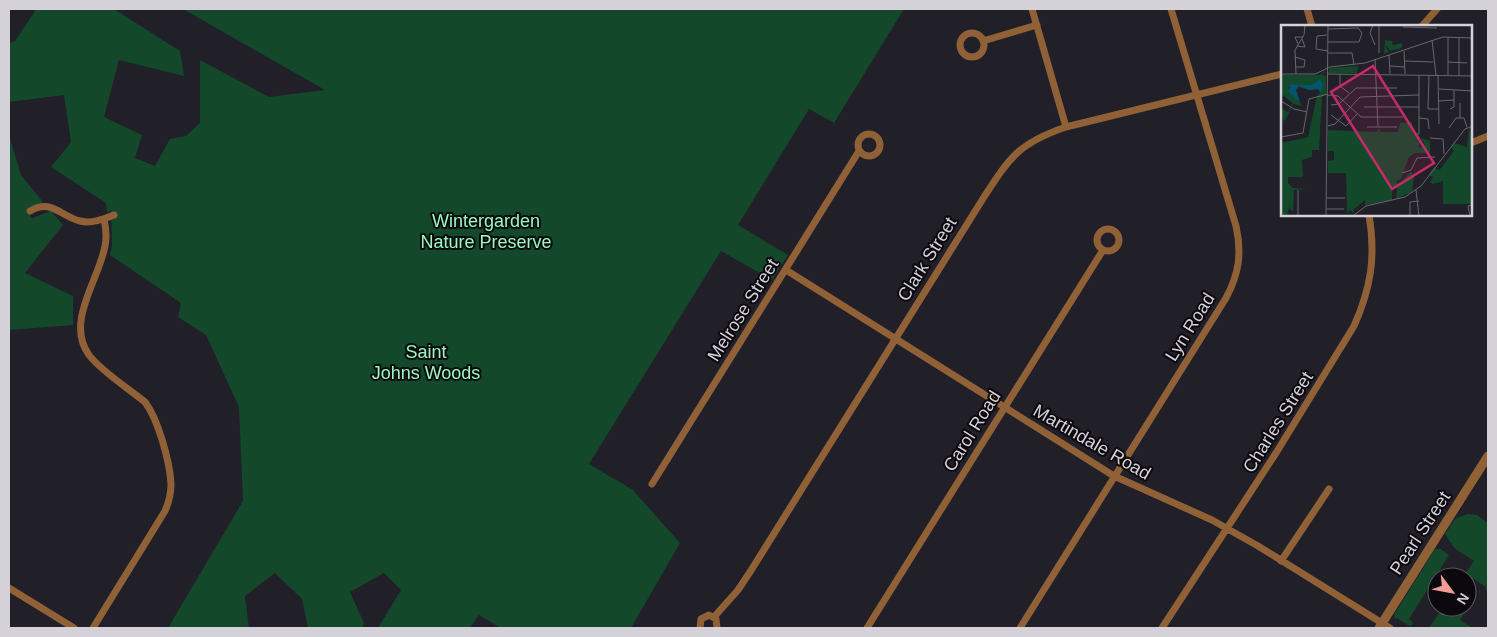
<svg xmlns="http://www.w3.org/2000/svg" width="1497" height="637" font-family="Arial,sans-serif">
<rect width="100%" height="100%" fill="#211f27"/>
<!-- green -->
<path fill="#14482b" d="M32 9H114L180 51 184 76 119 60 104 117 142 135 135 158 155 166 170 139 186 136 200 123V60L269 97 325 90 183 9H904L834 123 809 109 738 225 788 255 772 280 721 251 589 464 633 490 680 543 631 628H501L479 615 470 628H378L401 590 384 573 350 592 364 623 362 628H308L302 599 275 573 245 596 249 628H168L243 501 239 407 206 335 178 317 181 303 110 255 112 245 111 211 107 212 106 203 51 167 71 142 64 95 9 102V43L15 41 35 11Z
M9 135 21 175 43 202 25 210 32 218 51 211 63 225 25 273 73 296V325L9 330Z
M1467 514 1477 515 1488 523V591L1485 589 1486 587 1472 578 1467 586V577H1463L1474 561 1454 548 1445 534 1455 519Z
M1435 549H1441L1449 555 1409 619 1413 622 1411 627 1397 618 1395 619 1394 615Z
M1443 607H1463L1467 609 1460 620 1473 628H1429Z"/>
<g fill="none" stroke-linecap="round" stroke-linejoin="round">
<!-- minor -->
<path stroke="#906036" stroke-width="7" d="M1032 9 1066 127
M1307 9 1312 26
M1422 26 1437 9
M960 45a12 12 0 1 1 24 0a12 12 0 1 1-24 0Z
M983 41 1037 25
M858 145a11 11 0 1 1 22 0a11 11 0 1 1-22 0Z
M1471 143 1488 136
M30 211C51 198 60 216 80 221 91 224 104 219 114 215
M1097 240a11 11 0 1 1 22 0a11 11 0 1 1-22 0Z
M786 270 1114 476 1212 520 1258 546 1390 628
M652 484 859 151
M1281 561 1329 489
M9 588 74 628
M714 617 738 590 750 572 984 197C1010 157 1019 143 1066 127L1282 74
M93 628 165 511C169 502 171 493 171 484 170 462 158 419 145 402 129 389 101 371 89 355 65 322 99 280 105 246 107 237 106 228 104 219
M700 628 701 619 709 615 716 619 717 628
M867 628 1103 250
M1020 628 1226 298C1239 274 1242 253 1236 226L1171 9
M1162 628 1276 453 1354 326C1371 288 1376 256 1369 215"/>
<!-- tertiary -->
<path stroke="#906036" stroke-width="9" d="M1379 628 1488 456"/>
</g>
<g text-anchor="middle" dominant-baseline="central" stroke-width="4" stroke-linejoin="round" paint-order="stroke">
<!-- park labels -->
<g font-size="18" fill="#98fabd" stroke="#0b090d">
<text x="486" y="221">Wintergarden<tspan x="486" dy="21">Nature Preserve</tspan></text>
<text x="426" y="352">Saint<tspan x="426" dy="21">Johns Woods</tspan></text>
</g>
<!-- street labels -->
<g font-size="18" fill="#d4d2d8" stroke="#0b090d">
<text transform="translate(927 259) rotate(-58)">Clark Street</text>
<text transform="translate(743 310) rotate(-58)">Melrose Street</text>
<text transform="translate(1190 327) rotate(-58)">Lyn Road</text>
<text transform="translate(1278 422) rotate(-58)">Charles Street</text>
<text transform="translate(972 431) rotate(-58)">Carol Road</text>
<text transform="translate(1092 442) rotate(30)">Martindale Road</text>
<text transform="translate(1420 533) rotate(-57)">Pearl Street</text>
</g>
</g>
<!-- overview -->
<g transform="translate(1281 25)">
<rect width="191" height="191" fill="#211f27"/>
<path d="M104 15 111 16 112 20 121 18V23L109 26 108 24 104 20 108 27 103 29ZM77 41 76 48H47L49 43ZM45 45 41 50 45 51V70L41 71 38 125H31V132L21 135 22 152H7V158L12 163 26 164 13 165 12 187 8 182 6 191H0V118L27 112 36 71 39 68 37 64 28 65 18 62 14 70 21 81 12 79 4 96 0 93V83L7 87 12 78 0 69V50H39ZM13 59 30 60 42 59 39 65 18 61 14 70 19 77 7 63ZM131 97 132 108H138L139 114 133 116 139 115 138 123 144 120 140 113 149 116V128H134L128 132 120 154 115 156 118 160 130 146 133 151 131 167 115 174 116 163 111 162V175L84 180V175L72 185 74 189 69 185 66 188 65 148H47V136L53 135V126H47V105L96 107 98 102 99 107H117L119 98ZM188 102 192 119 191 179H162V156L152 159 149 157 152 152 148 150 153 142 158 145 161 142 173 126 170 122 173 118 186 122Z" fill="#14482b" fill-rule="evenodd"/>
<path d="M39 54 42 59 40 68 37 64 28 65 18 61 15 65 19 77 7 67 10 59 31 60Z" fill="#02556b"/>
<path fill="none" stroke="#69676e" stroke-width="1" d="M92 0 89 8 94 20M122 2 156 3M46 10 36 11 35 24 47 26M167 12V50M178 12V51M151 15 155 50M47 17H78L81 8 77 3 47 4M17 19 14 12H22M16 21 24 22 21 14M123 26 124 49M47 28H71L73 40M98 28V0M108 30 109 49M14 32 24 35 23 42H14M94 34 97 102M124 36 152 37M167 37 186 38M109 41 124 42M0 49H34L49 42 84 38 162 12 192 13M15 49 14 25 23 10 24 0M47 49 192 51M59 49V61L68 68M148 50 147 84H158M157 51 158 99M158 64 192 66M47 70 57 71 80 92H122M0 76 13 84 26 87M158 76 173 75M50 80 58 79 75 63H116M83 82H138M169 84 173 82V65M50 90 65 101 76 89M138 93 147 94 148 104M179 93V78M47 101 54 99 79 72 138 70M86 102H116M168 103 175 93H183L186 102M138 109V50M0 112 22 108 28 74 47 69M149 113 162 114 163 129M121 148 130 145 136 133 154 132M17 165V191H19M135 165 138 191M46 173H64M45 184H63M45 191 47 0M72 191 85 181 124 172 140 161 184 104 192 101M129 191V177L138 176M189 191 187 181 192 180"/>
<path fill="#c42b68" fill-opacity="0.15" stroke="#c42b68" stroke-width="2.5" d="M92 41 153 138 111 164 50 67Z"/>
<rect width="191" height="191" fill="none" stroke="#d4d2d8" stroke-width="2.5"/>
</g>
<!-- border -->
<rect width="1497" height="637" fill="none" stroke="#d4d2d8" stroke-width="20"/>
<!-- north arrow -->
<g transform="translate(1452 592) rotate(122)"><circle r="24" fill="#0b090d" stroke="#5b595e"/>
<path d="M0-4L9 19L0 12L-9 19Z" fill="#f59b96"/>
<text y="-8" font-size="14" font-weight="bold" text-anchor="middle" fill="#d4d2d8">N</text>
</g>
</svg>
